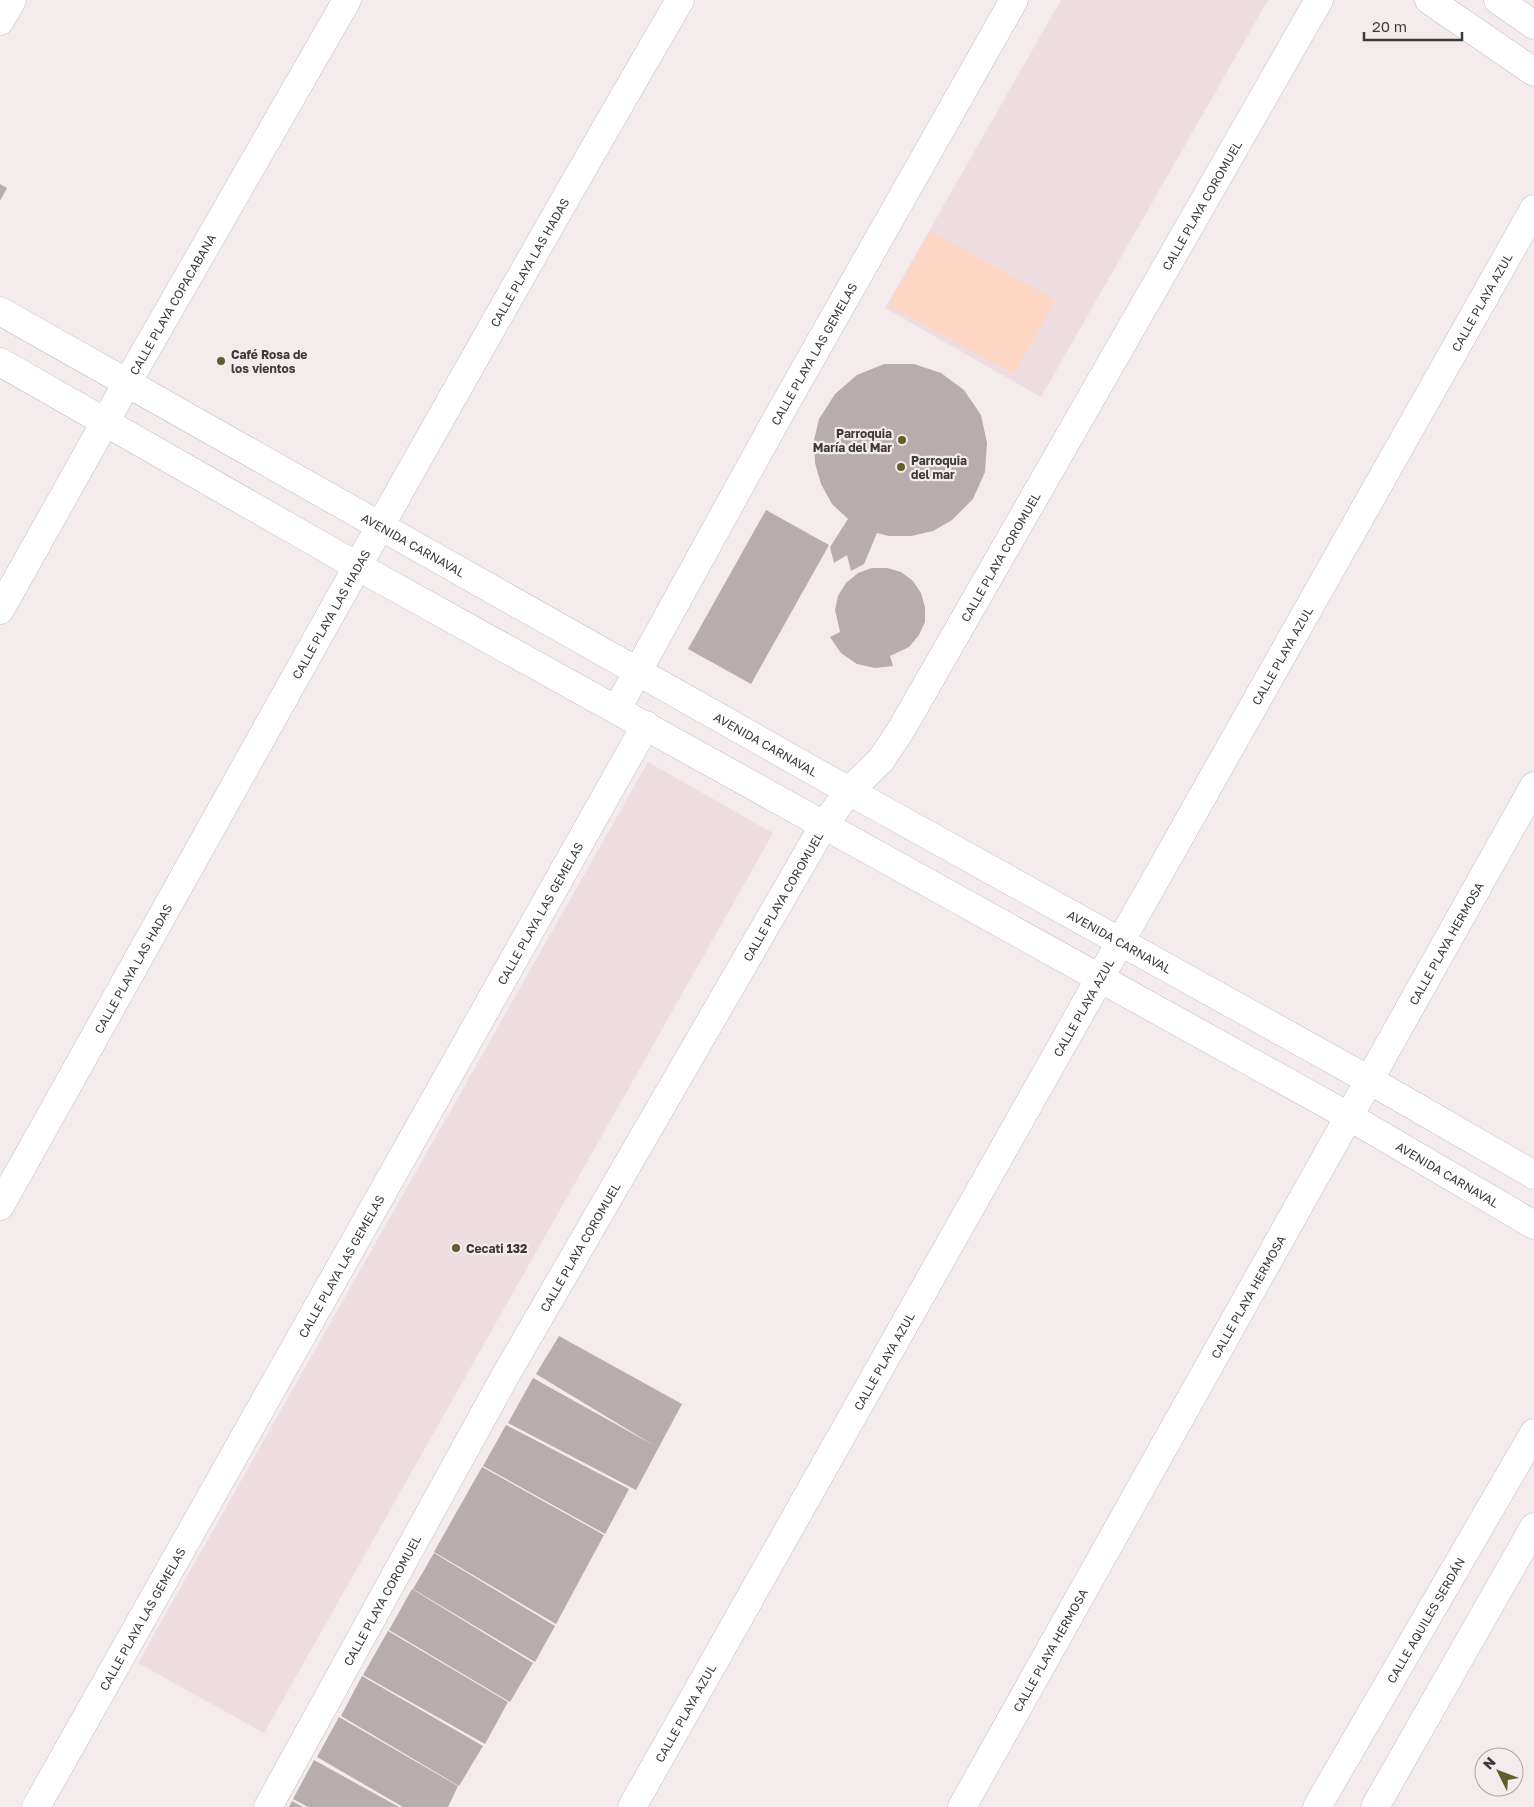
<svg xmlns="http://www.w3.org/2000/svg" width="1534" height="1807" font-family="'Golos Text',sans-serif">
<rect width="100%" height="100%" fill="#f4ebed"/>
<!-- built -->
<path fill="#eddce0" d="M1061 0H1268L1041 397 885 308Z
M648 762 773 833 264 1733 138 1663Z"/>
<!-- green -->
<path fill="#fed6c4" d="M930 231 1055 300 1014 374 889 305Z"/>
<!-- building -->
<path fill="#b6adac" d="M0 184 7 188 0 201Z
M884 364H914L941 373 964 390 981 415 987 443 985 472 973 499 952 520 933 531 911 536H889L877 533 864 564 851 571 847 555 834 563 830 547 848 519 832 504 821 484 815 463 814 440 819 419 835 394 857 375Z
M766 510 829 545 751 684 688 649Z
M872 568H887L901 572 913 581 921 593 925 607V622L919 635 909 647 890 656 893 666 875 668 857 664 841 653 830 637 840 632 835 610 838 596 846 583 858 573Z
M559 1336 682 1404 636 1490 508 1423 533 1378 655 1446 536 1374Z
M506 1425 629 1489 605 1534 483 1466Z
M482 1467 604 1535 556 1624 434 1552Z
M434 1553 555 1626 535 1662 413 1589Z
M412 1589 533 1663 510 1702 389 1630Z
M388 1631 508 1702 485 1744 363 1675Z
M362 1676 483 1746 459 1786 341 1716Z
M339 1717 458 1786 448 1807H403L317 1757Z
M314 1760 399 1807H308L293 1799Z
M292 1801 303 1807H289Z"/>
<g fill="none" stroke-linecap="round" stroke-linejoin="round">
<!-- minor casing -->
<g stroke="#c4bbbd" stroke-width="29">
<g id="minor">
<path d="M0 21 12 0"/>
<path id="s1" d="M0 610 127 383 347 0"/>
<path id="s2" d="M617 709 780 413 1014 0"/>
<path id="s3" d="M0 1206C226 803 448 399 680 0"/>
<path id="s4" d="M36 1807 646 725"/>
<path id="s5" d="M268 1807 504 1378 824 825 849 791 881 760 901 730 1319 0"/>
<path id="s6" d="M632 1807 1534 209"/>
<path id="s7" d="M962 1807 1534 786"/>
</g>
</g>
<!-- tertiary casing -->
<g stroke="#c4bbbd" stroke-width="29">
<g id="tertiary">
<path d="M1429 0 1534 72"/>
<path d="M1498 0 1534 25"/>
<path id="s8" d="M0 311 849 791 1371 1081 1534 1175"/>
<path id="s9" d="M0 362 357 566 1350 1117 1534 1225"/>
<path id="s10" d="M1317 1807 1534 1433"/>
<path d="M1375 1807 1534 1527"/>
</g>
</g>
<!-- minor -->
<use href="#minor" stroke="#fff" stroke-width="28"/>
<!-- tertiary -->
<use href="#tertiary" stroke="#fff" stroke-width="28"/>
</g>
<!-- markers -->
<g fill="#605f2c" stroke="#f4ebed" stroke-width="2">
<circle cx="221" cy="361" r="5"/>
<circle cx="902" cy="440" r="5"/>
<circle cx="901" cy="467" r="5"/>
<circle cx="456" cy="1248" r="5"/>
</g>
<g text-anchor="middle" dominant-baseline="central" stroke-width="4.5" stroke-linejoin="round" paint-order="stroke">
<!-- street labels -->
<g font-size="12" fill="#3d3a3a" stroke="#f4ebed">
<text stroke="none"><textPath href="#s5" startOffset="1856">CALLE PLAYA COROMUEL</textPath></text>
<text stroke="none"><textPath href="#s3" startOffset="1082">CALLE PLAYA LAS HADAS</textPath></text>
<text stroke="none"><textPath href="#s6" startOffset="1728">CALLE PLAYA AZUL</textPath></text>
<text stroke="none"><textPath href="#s1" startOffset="351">CALLE PLAYA COPACABANA</textPath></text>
<text stroke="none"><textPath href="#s2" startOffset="406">CALLE PLAYA LAS GEMELAS</textPath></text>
<text stroke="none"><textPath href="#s8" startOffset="475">AVENIDA CARNAVAL</textPath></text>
<text stroke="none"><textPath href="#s5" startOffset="1451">CALLE PLAYA COROMUEL</textPath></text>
<text stroke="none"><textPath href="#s3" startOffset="678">CALLE PLAYA LAS HADAS</textPath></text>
<text stroke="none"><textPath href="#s6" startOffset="1322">CALLE PLAYA AZUL</textPath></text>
<text stroke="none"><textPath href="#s8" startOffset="880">AVENIDA CARNAVAL</textPath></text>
<text stroke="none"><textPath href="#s5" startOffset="1046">CALLE PLAYA COROMUEL</textPath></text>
<text stroke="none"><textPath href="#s4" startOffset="1026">CALLE PLAYA LAS GEMELAS</textPath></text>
<text stroke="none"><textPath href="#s8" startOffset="1285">AVENIDA CARNAVAL</textPath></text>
<text stroke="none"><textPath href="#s7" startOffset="990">CALLE PLAYA HERMOSA</textPath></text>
<text stroke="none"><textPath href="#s3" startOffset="272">CALLE PLAYA LAS HADAS</textPath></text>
<text stroke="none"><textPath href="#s6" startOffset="918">CALLE PLAYA AZUL</textPath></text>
<text stroke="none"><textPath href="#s9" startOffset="1660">AVENIDA CARNAVAL</textPath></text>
<text stroke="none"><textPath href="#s5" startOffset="641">CALLE PLAYA COROMUEL</textPath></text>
<text stroke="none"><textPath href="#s4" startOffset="621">CALLE PLAYA LAS GEMELAS</textPath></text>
<text stroke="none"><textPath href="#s7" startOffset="585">CALLE PLAYA HERMOSA</textPath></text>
<text stroke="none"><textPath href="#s6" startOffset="512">CALLE PLAYA AZUL</textPath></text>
<text stroke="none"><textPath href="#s5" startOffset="236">CALLE PLAYA COROMUEL</textPath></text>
<text stroke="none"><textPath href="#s4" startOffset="216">CALLE PLAYA LAS GEMELAS</textPath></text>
<text stroke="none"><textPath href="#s10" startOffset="216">CALLE AQUILES SERDÁN</textPath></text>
<text stroke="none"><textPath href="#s7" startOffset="180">CALLE PLAYA HERMOSA</textPath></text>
<text stroke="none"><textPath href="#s6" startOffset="108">CALLE PLAYA AZUL</textPath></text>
</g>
<!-- poi labels -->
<g font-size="12" font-weight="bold" fill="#3d3a3a" stroke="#f4ebed" text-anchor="start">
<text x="231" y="354">Café Rosa de<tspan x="231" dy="14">los vientos</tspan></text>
<text x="892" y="433" text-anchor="end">Parroquia<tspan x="892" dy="14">María del Mar</tspan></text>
<text x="911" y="460">Parroquia<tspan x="911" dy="14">del mar</tspan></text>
<text x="466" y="1248">Cecati 132</text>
</g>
</g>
<!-- north arrow -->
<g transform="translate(1499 1772) rotate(312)"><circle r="24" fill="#f4ebed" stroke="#aba4a5"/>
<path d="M0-4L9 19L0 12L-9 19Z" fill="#605f2c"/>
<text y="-8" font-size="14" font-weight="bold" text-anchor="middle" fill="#3d3a3a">N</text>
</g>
<!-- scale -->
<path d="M1364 32v8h98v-8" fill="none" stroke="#3d3a3a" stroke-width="2.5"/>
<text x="1372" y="32" font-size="15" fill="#3d3a3a" stroke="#f4ebed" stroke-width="4" paint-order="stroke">20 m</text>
</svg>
